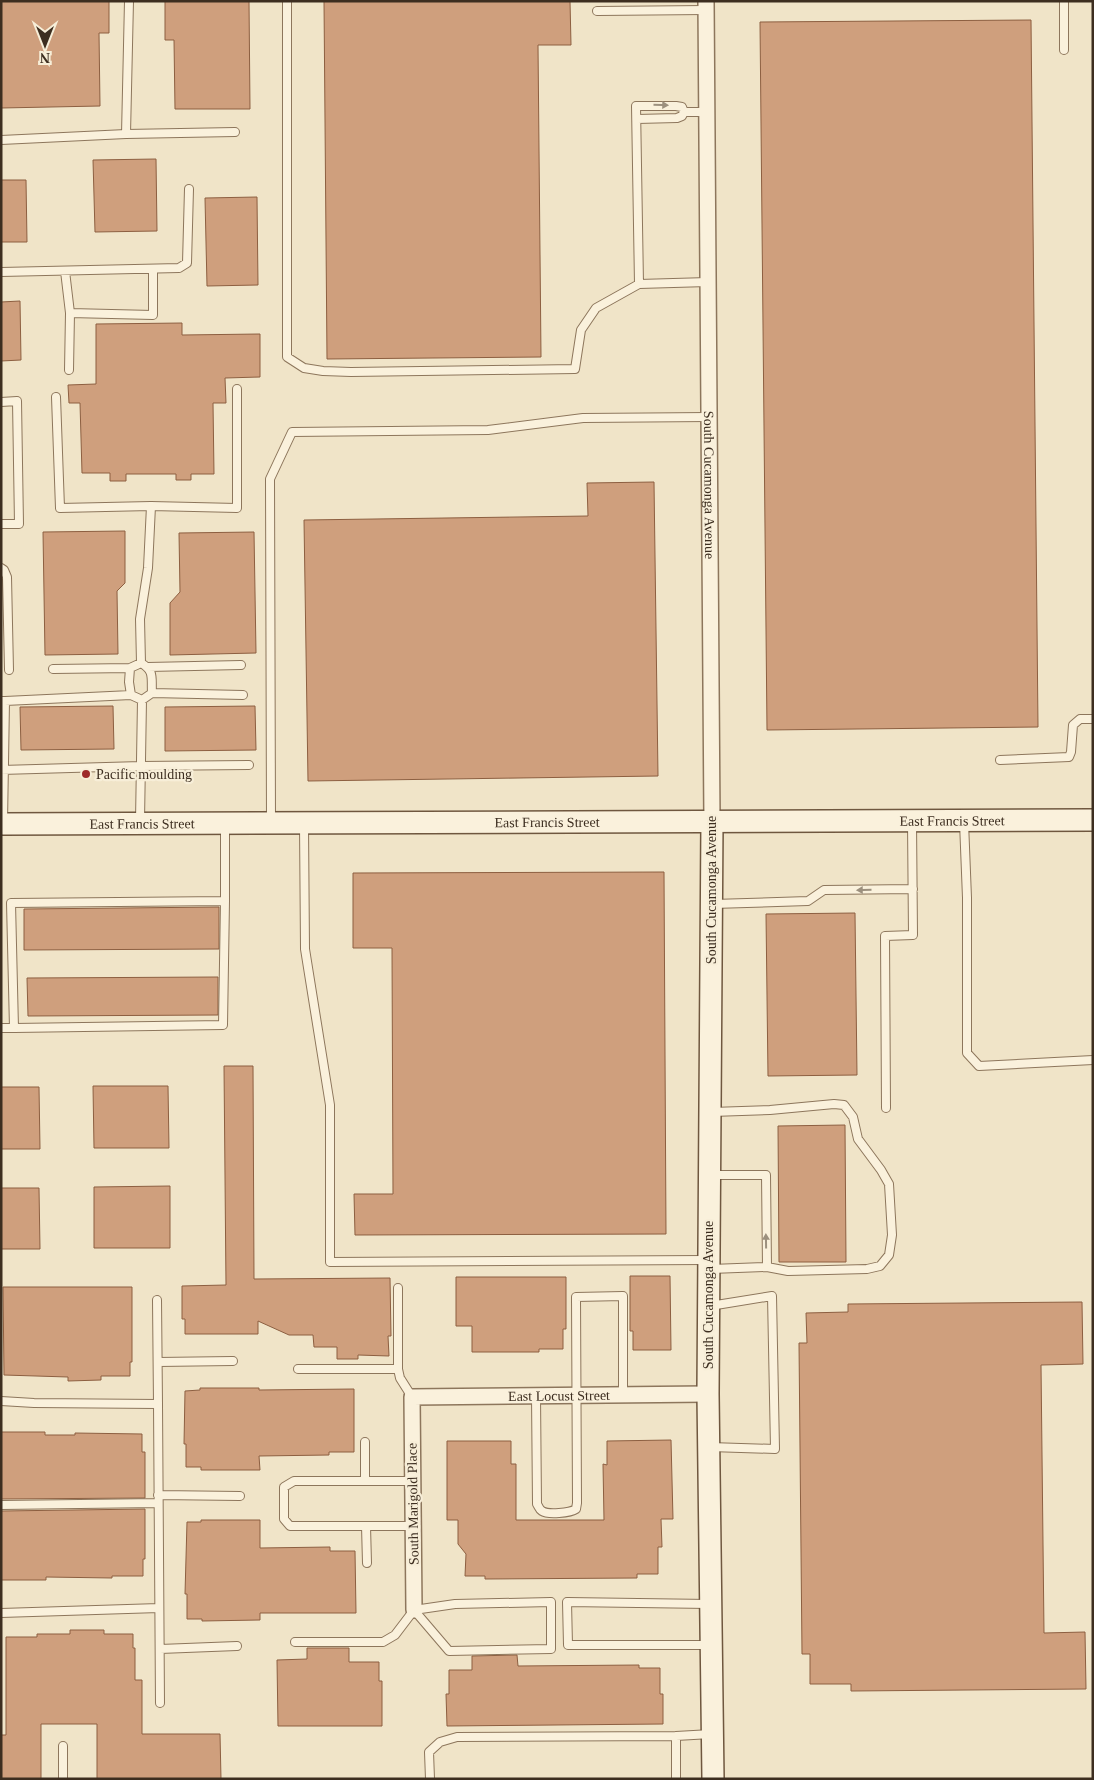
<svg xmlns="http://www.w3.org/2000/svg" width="1094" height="1780" font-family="'Times New Roman',serif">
<rect width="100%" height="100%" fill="#f0e4c8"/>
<!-- building -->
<path fill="#cf9f7d" stroke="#8d5f41" d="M1 1H109V33H99L100 106 1 108Z
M165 1H249L250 109H175L174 40H165Z
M324 1H570L571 45H538L541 357 327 359Z
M1031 20 1038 727 767 730 760 22Z
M156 159 157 231 95 232 93 160Z
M1 180H26L27 242H1Z
M257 197 258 285 207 286 205 198Z
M20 301 21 360 1 361V302Z
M182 323V335L260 334V377L225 378 226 403H213L214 474H191V480H176V474H126V481H110V473H82L80 403H69L68 385 96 384V324Z
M654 482 658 776 308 781 304 520 588 516 587 483Z
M125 531V583L117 591 118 654 45 655 43 532Z
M254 532 256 653 170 655V603L180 592 179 533Z
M113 706 114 749 21 750 20 707Z
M255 706 256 750 165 751V707Z
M664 872 666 1234 355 1235 354 1194H393L392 948H353V873Z
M219 907V949L24 950V909Z
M855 913 857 1075 768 1076 766 914Z
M218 977V1015L28 1016 27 978Z
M224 1066H253L254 1279 390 1278 391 1336H388L389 1356 358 1355V1359H337V1347H314L313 1335H289L258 1321V1334H185V1319H182V1286L226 1285Z
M93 1086H168L169 1148H94Z
M1 1087H39L40 1149H1Z
M845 1125 846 1262H779L778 1126Z
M170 1186V1248H94V1187Z
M1 1188H39L40 1249H1Z
M630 1276H670L671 1350H633V1331H630Z
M456 1277H566V1329H563V1349H539V1352H472V1326H456Z
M3 1287H132V1362H130V1376H101V1380L68 1381V1377L4 1375Z
M1082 1302 1083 1364 1041 1365 1044 1633 1085 1632 1086 1689 851 1691V1684H810V1654H802L799 1343H807L806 1313 848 1312V1304Z
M200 1388H259V1390L354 1389V1452H329V1455L259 1456 260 1470H201V1467H186V1444H184L185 1391 200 1390Z
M1 1432H45V1435H75V1433L142 1434V1452H145V1498L1 1499Z
M671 1440 673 1519H661L662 1547H658V1574H637V1578L485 1579V1576H465L466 1554 458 1544V1520H447V1441H511V1464H516V1520H604L603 1464 607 1465V1441Z
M145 1509V1559H143V1576H112V1578L46 1577V1580H1V1511Z
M201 1520H260V1548L330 1547V1551H355L356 1613H260V1620L202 1621V1619H187V1594H185L187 1522H201Z
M70 1630H104V1634H133V1648H135V1680H142V1734H220L221 1779H97V1724H41V1779H1V1735H6V1637H37V1634H70Z
M307 1648H349V1662H379V1681H382V1726H278L277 1660 307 1659Z
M517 1655 518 1666 639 1665V1668H660V1694H663V1724L447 1726 446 1694H449V1670H472V1656Z"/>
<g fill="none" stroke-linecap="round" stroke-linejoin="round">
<!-- lane casing -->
<g stroke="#8d765c" stroke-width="10">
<path id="lane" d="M287 1V357L304 368 323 371 351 372 575 369 581 330 596 308 639 284
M597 11 706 10
M1064 50V1
M707 112H684L682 107 676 106H636L639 284 708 282
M637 119 677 118 682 116 684 112
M126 134 235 132
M1 140 126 134 129 1
M65 271 70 313
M1 272 179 268 187 263 189 189
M69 370 70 313 153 315V269
M56 397 60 508 151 506 148 568 140 619 141 663
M1 402 17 401 19 524H1
M151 506 237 508V389
M1 568 4 570 7 577 9 670
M141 663C155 671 151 678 152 693L142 700 131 695 129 682 130 668Z
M148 667 241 665
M53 669 130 668
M152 693 243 695
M1 701H5L3 823
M5 701 131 695
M1000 760 1069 757 1071 752 1073 725 1080 719H1093
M1 770 141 766 249 765
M140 821 142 700
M271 822 270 479 292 432 488 430 583 418 709 417
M964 822 967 898V1053L979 1066 1093 1060
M304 825 305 949 330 1105V1262L707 1260
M225 901 11 903 14 1028 223 1025 225 901V825
M713 904 808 901 824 890 913 889
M1 1028H14
M886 1108 885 936 913 935 912 822
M712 1112 770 1110 834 1104 844 1105 853 1117 858 1139 881 1170 889 1184 892 1235 889 1255 880 1266 867 1269 788 1271 767 1267
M710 1175H766L767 1267 711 1269
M398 1288V1369L400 1378 412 1397
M157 1300 158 1404
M158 1362 233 1361
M298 1369H398
M536 1396 537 1504C539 1507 539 1509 542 1511 548 1515 570 1513 576 1509L577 1503 576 1297 623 1296V1395
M1 1401 34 1403 158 1404 160 1703
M365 1442V1481
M710 1447 775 1449 772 1296 710 1306
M412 1481H294L284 1487V1519L290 1526H413
M158 1495 240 1496
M1 1505 158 1503
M366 1526 367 1563
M709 1604 567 1602 568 1645H710
M1 1613 159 1608
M295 1642H383L395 1635 414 1610 455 1604 551 1602V1649L449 1651 414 1610
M160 1649 237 1646
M676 1736 711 1734
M63 1746V1779
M430 1779 429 1752 440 1742 457 1737 676 1736V1779"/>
</g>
<!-- street casing -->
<g stroke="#8d765c" stroke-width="18">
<g id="street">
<path id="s1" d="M706 1 712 821"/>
<path id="s2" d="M414 1610 412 1397 708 1394"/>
</g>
</g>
<!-- secondary casing -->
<g stroke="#6f573f" stroke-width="24">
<g id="secondary">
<path d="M712 821 708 1394 713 1779"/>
<path id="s3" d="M3 824 1093 820"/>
</g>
</g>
<!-- lane -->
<use href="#lane" stroke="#faf1dc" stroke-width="8"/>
<!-- street -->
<use href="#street" stroke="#faf1dc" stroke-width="15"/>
<!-- secondary -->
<use href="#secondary" stroke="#faf1dc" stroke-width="21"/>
</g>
<!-- one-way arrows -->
<defs><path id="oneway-solid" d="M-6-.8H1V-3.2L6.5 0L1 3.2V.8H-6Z" transform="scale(1.25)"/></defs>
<g fill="#9c907e">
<use href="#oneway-solid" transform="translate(661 105) rotate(1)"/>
<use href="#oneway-solid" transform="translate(864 890) rotate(179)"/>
<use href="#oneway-solid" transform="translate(766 1241) rotate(-91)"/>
</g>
<!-- markers -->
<circle fill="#9e2a2b" stroke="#f7eed8" stroke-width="2" cx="86" cy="774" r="5"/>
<g text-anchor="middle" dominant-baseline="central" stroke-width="4.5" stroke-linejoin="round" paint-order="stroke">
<!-- street labels -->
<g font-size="14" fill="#3d2e20" stroke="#f7eed8">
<text stroke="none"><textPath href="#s1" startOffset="484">South Cucamonga Avenue</textPath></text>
<text stroke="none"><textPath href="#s3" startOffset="949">East Francis Street</textPath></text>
<text stroke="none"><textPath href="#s3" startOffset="544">East Francis Street</textPath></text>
<text stroke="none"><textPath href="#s3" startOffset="139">East Francis Street</textPath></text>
<text transform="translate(711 890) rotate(-90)">South Cucamonga Avenue</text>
<text transform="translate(708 1295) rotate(-90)">South Cucamonga Avenue</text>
<text stroke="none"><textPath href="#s2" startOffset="360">East Locust Street</textPath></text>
<text transform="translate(413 1504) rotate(-91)">South Marigold Place</text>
</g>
<!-- poi labels -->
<g font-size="14" fill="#3d2e20" stroke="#f7eed8" text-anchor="start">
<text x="96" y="774">Pacific moulding</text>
</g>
</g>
<!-- border -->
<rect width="1094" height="1780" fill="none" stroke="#3d2e20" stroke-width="5"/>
<!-- north arrow -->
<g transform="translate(45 45) rotate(180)" stroke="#f7eed8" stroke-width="4" paint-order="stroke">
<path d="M0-4L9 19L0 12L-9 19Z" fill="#3d2e20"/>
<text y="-8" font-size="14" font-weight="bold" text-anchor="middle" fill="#3d2e20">N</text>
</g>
</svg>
